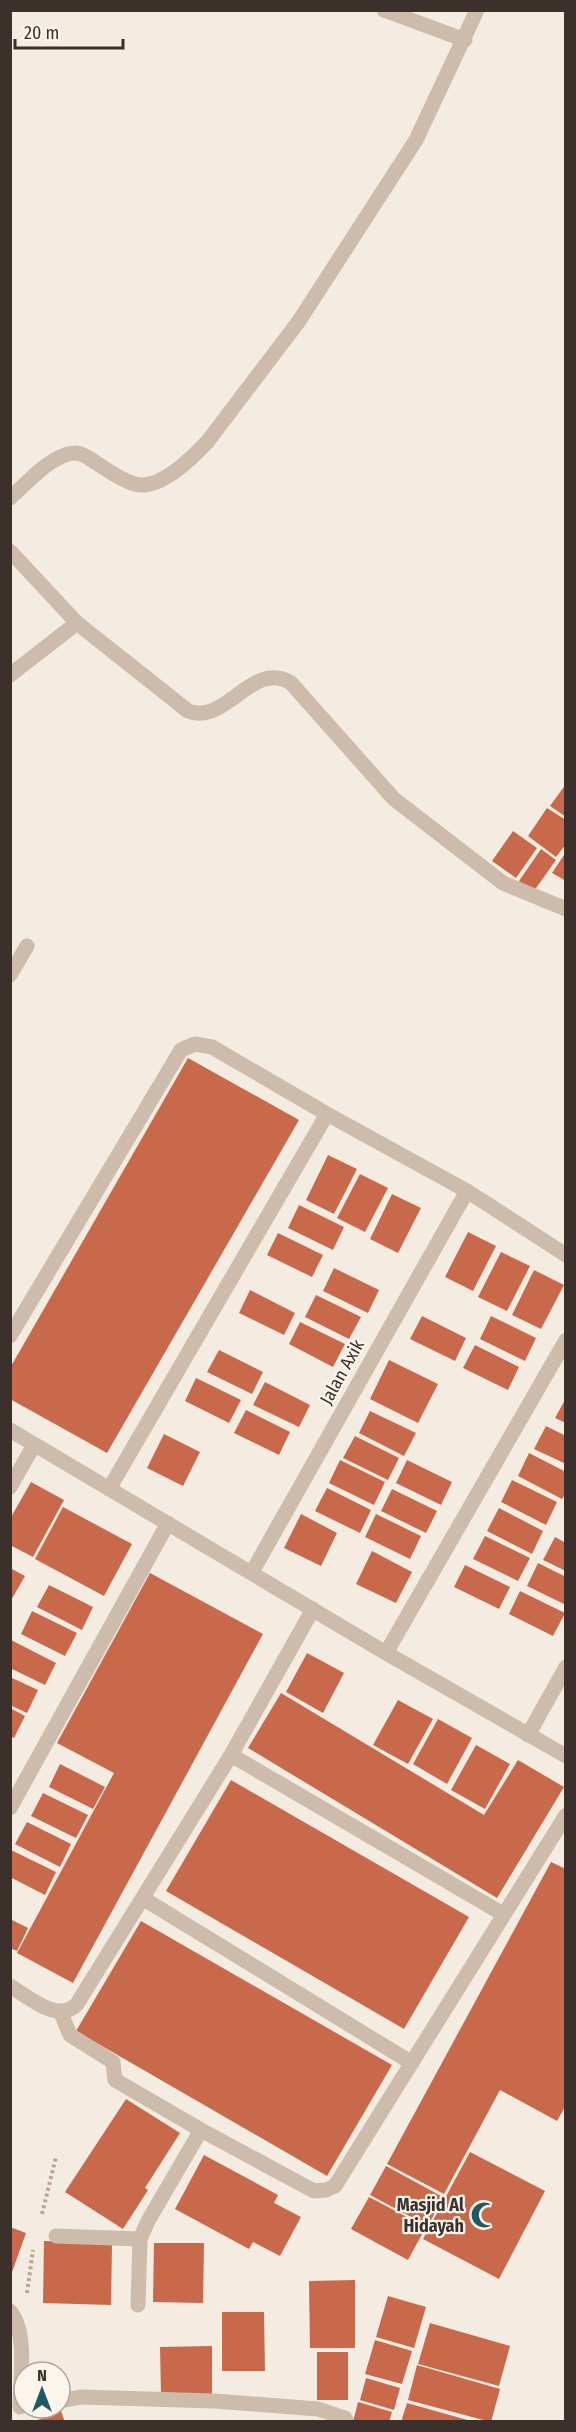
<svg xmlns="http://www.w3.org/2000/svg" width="576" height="2432" font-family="'Fira Sans Condensed',sans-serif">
<rect width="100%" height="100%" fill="#f4ebe1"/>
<!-- building -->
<path fill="#c8694b" d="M566 784V817L550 806Z
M547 808 566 820V844L556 857 528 836Z
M513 831 537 848 516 878 492 861Z
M541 849 556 860 534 891 519 881Z
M566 852V881L552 873Z
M188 1058 299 1120 107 1453 10 1399V1368Z
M328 1155 357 1169 334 1214 306 1200Z
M360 1174 388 1188 365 1232 337 1218Z
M392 1194 421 1208 398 1253 370 1239Z
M299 1205 344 1227 333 1250 288 1228Z
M468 1232 496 1246 473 1291 445 1277Z
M278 1233 323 1255 312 1277 267 1255Z
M501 1252 530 1266 507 1311 478 1297Z
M334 1268 379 1290 368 1313 323 1291Z
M534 1270 564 1285 541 1329 512 1315Z
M250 1290 295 1313 284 1335 239 1313Z
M316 1295 361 1317 349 1339 305 1317Z
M422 1316 466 1338 455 1361 410 1339Z
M491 1316 536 1338 525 1361 480 1339Z
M300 1322 345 1344 333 1367 289 1344Z
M475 1345 519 1367 508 1390 463 1368Z
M219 1350 263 1372 252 1394 207 1372Z
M389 1360 438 1384 418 1423 370 1399Z
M196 1378 241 1400 229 1423 185 1401Z
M265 1382 310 1405 299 1427 253 1405Z
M566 1398V1423L555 1418Z
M246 1410 290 1432 279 1455 234 1433Z
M370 1411 416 1433 404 1456 359 1433Z
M546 1426 566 1436V1464L534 1449Z
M164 1434 200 1452 183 1486 147 1468Z
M355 1436 399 1458 388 1480 343 1458Z
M529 1453 566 1472V1493L562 1499 518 1476Z
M340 1460 385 1482 374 1505 329 1483Z
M407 1460 452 1482 441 1505 396 1483Z
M512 1480 557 1502 546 1525 501 1502Z
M31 1482 64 1500 33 1557 10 1545V1519Z
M327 1488 371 1510 360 1533 315 1511Z
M392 1489 437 1511 426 1533 381 1511Z
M63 1507 132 1544 104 1596 35 1559Z
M499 1508 543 1531 532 1554 487 1531Z
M301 1514 337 1533 321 1566 284 1548Z
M376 1514 421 1536 410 1559 365 1537Z
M485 1536 530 1558 518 1581 473 1559Z
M555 1537 566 1543V1571L543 1560Z
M372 1551 412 1572 396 1603 356 1584Z
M538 1563 566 1577V1605L527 1586Z
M465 1565 510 1587 499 1609 454 1587Z
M10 1568 25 1576 10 1602Z
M150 1573 263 1634 73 1983 17 1953 114 1773 57 1743Z
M49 1585 93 1607 82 1630 37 1607Z
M520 1591 565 1613 553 1636 509 1614Z
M32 1611 77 1633 65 1656 21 1634Z
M11 1640 56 1663 45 1685 10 1668Z
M307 1653 344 1673 323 1713 286 1692Z
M10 1677 38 1690 27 1713 10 1705Z
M281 1693 484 1815 518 1760 564 1787 497 1898 248 1748Z
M398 1700 433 1719 408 1764 373 1745Z
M10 1708 25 1716 14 1738 10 1736Z
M438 1719 472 1738 447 1784 413 1764Z
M476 1745 510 1764 485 1809 451 1790Z
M60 1764 105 1787 93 1809 49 1787Z
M231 1780 469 1917 404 2029 166 1891Z
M43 1793 88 1815 76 1838 31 1816Z
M27 1822 71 1844 60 1867 15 1844Z
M11 1850 56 1872 45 1895 10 1877Z
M551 1862 566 1869V2105L557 2121 500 2090 444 2194 387 2164Z
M10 1919 28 1928 17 1951 10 1948Z
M141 1921 392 2065 327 2176 76 2031Z
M126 2099 180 2133 145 2188 148 2190 123 2229 65 2192Z
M470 2152 545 2191 499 2279 423 2239Z
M204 2155 278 2195 274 2203 301 2217 280 2256 253 2242 249 2249 175 2209Z
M386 2166 443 2197 428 2226 370 2195Z
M369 2197 426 2227 408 2260 351 2229Z
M10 2227 26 2233 11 2275H10Z
M44 2241 112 2243 111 2305 43 2303Z
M154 2243H204L203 2303 153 2302Z
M355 2280V2348H310L309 2281Z
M388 2296 426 2307 414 2348 376 2337Z
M222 2312H264L265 2371H222Z
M430 2323 510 2346 499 2386 418 2364Z
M375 2340 412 2351 402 2384 365 2374Z
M212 2346V2394H161L160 2347Z
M317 2352H348V2400H317Z
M417 2365 500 2389 491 2422 408 2400Z
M366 2378 400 2388 394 2410 360 2400Z
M358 2402 392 2412 389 2422H353Z
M407 2403 471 2421V2422H401Z
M61 2411 65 2422H35V2421Z"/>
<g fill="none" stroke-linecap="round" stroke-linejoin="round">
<!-- path -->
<path stroke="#b9a596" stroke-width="4" stroke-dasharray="3 3" stroke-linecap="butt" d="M42 2214 56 2157
M27 2293 33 2250"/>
<!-- minor -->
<path stroke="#cdbbac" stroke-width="15" d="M384 10 465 40
M10 498C26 484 45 462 65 455 79 449 87 457 98 464 109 471 123 481 135 484 160 491 193 457 208 441L299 321 416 140 477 10
M10 551 77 623 188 711C226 726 252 659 291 683L394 799 503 883 566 909
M10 675 77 623
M10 975 27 946
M10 1336 181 1050 195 1044 212 1047 327 1114 467 1191 566 1255
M10 1430 386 1653 566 1756
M10 1487 34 1445
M109 1489 327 1114
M252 1572 467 1191
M386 1653 566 1340
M528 1735 566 1667
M231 1755 503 1914
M10 1808 168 1523
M144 1899 412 2063
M10 1986C29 1997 58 2024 77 2004L231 1755 313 1609
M61 2013 70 2035 113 2062 115 2080 201 2130 314 2191 326 2190 335 2186 566 1815
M56 2236 140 2239
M138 2305 140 2239 148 2221 201 2130
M10 2311C28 2333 20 2379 20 2407
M60 2401 81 2397 215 2401 318 2409 345 2418 347 2422"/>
</g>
<!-- icons -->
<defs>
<g id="mosque-bare" transform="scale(2.07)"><path d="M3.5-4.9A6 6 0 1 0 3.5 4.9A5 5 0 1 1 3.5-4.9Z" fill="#1f5a5e" stroke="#fbf5ee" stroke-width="2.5" paint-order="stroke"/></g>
</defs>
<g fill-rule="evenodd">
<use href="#mosque-bare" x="484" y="2215"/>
</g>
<g text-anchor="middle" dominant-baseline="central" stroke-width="4.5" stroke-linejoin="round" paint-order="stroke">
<!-- street labels -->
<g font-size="18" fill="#3b302b" stroke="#fbf5ee">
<text transform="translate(342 1372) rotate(-61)">Jalan Axik</text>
</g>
<!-- poi labels -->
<g font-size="18" font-weight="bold" fill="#3b302b" stroke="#fbf5ee" text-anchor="end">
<text x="464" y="2205">Masjid Al<tspan x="464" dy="21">Hidayah</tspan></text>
</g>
</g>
<!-- border -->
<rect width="576" height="2432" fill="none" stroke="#3b302b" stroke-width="24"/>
<!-- north arrow -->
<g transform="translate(42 2390)"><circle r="28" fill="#fbf5ee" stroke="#aea6a0" stroke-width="1.5"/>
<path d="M0-4.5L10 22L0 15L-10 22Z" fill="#1f5a5e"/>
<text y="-9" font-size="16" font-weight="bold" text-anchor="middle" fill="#3b302b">N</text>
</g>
<!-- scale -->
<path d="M15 39v9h108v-9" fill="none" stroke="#3b302b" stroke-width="3"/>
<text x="24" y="39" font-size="18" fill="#3b302b" stroke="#fbf5ee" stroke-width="4.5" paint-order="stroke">20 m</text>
</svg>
